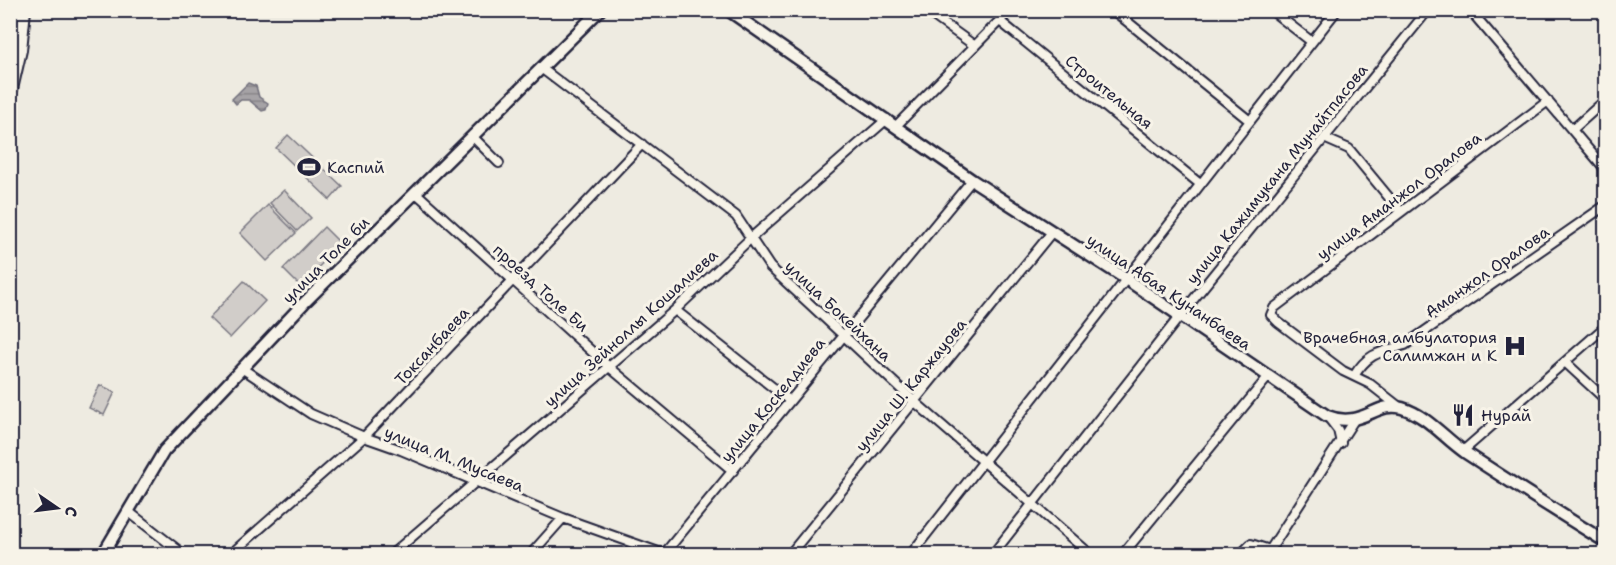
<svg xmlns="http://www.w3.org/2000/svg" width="1616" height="565" font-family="'Shantell Sans',sans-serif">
<defs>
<pattern id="water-rules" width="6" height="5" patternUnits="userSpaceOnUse" patternTransform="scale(1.5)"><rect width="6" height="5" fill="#a6a3a6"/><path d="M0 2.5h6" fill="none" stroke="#878488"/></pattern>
</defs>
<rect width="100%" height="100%" fill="#eeebe1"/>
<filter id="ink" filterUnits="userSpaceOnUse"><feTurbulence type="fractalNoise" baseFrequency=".0167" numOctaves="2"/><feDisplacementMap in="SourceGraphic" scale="12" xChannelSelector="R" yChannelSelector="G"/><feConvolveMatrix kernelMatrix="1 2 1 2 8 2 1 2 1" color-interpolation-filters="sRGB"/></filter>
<g filter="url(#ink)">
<!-- grass -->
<path fill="#d1cdc9" stroke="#7a7882" stroke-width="1.5" d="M288 135 342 186 330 200 276 148Z
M284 190 311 218 297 231 270 203Z
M268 205 296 233 267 261 240 233Z
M324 227 341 244 300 286 283 269Z
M244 281 265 301 230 338 209 318Z
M100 385 115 392 104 415 89 408Z"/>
<!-- water -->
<path fill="url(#water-rules)" stroke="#716f7b" stroke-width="1.5" d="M248 83 256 86 259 97 268 103 266 110 262 111 249 100H241L236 104 232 99Z"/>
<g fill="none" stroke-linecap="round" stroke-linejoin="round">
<!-- street casing -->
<g stroke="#22223b" stroke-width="12">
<path id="street" d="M925 10 975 46
M1113 10 1250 121
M1271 10 1312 42
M1470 10 1606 170
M1001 22 1200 184
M541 68 736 216 770 267 915 402 1090 554
M896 126 1010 10
M1572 130 1601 104 1606 107
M472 136 499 163
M1324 138 1349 149 1401 212
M415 192 608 366 733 471
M675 310 790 401
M1565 362 1606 400
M243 369 311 414 364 437 401 450 563 518 664 554
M1354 376C1368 353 1380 352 1405 345L1606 205
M1398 406 1370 384 1343 371 1278 322 1271 315 1274 308 1548 101
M1328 417 1338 430 1341 443
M1463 451 1606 326
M129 512 183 554
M231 554 364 437 642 144
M392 554 675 310 752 237 887 119
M531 554 563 518
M664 554 972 180
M790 554 1052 232
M911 554 1337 10
M993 554 1180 316 1428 10
M1123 554 1268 377
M1241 554 1251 544 1270 550 1354 420"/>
</g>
<!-- secondary casing -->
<g stroke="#22223b" stroke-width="15">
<path id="secondary" d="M728 10 972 180 1126 279 1327 416C1362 430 1376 400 1402 408 1428 416 1444 438 1466 453 1512 483 1559 513 1606 542
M103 554 164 451 304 303 600 10"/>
</g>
<!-- highway casing -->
<g stroke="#22223b" stroke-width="18">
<path id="highway" d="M10 89 19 50 23 10"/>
</g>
<!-- street -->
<use href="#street" stroke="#f7f3e8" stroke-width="8"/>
<!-- secondary -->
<use href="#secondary" stroke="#f7f3e8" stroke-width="10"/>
<!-- highway -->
<use href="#highway" stroke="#f7f3e8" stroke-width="14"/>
</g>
</g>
<!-- icons -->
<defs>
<g id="stadium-bare" transform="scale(1.8)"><path d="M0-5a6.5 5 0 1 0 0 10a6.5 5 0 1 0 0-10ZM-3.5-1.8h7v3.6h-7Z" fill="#22223b" stroke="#f7f3e8" stroke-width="2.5" paint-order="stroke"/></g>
<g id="hospital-bare" transform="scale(1.8)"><path d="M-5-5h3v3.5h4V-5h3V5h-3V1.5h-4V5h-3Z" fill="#22223b" stroke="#f7f3e8" stroke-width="2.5" paint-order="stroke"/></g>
<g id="restaurant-bare" transform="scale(1.8)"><path d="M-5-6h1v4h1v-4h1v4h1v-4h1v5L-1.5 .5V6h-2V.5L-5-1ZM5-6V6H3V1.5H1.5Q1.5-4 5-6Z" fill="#22223b" stroke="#f7f3e8" stroke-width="2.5" paint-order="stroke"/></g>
</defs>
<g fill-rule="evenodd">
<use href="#stadium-bare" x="309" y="167"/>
<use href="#hospital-bare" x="1515" y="346"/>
<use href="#restaurant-bare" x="1463" y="415"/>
</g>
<g text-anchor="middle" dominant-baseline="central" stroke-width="6" stroke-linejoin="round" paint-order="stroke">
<!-- street labels -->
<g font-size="16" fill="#22223b" stroke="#f7f3e8">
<text transform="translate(1109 92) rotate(39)">Строительная</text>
<text transform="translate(1277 174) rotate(-51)">улица Кажимукана Мунайтпасова</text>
<text transform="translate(1399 196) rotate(-37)">улица Аманжол Оралова</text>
<text transform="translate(326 260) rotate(-45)">улица Толе би</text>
<text transform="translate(1487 272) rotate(-35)">Аманжол Оралова</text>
<text transform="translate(541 288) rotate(42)">проезд Толе Би</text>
<text transform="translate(1169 292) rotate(34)">улица Абая Кунанбаева</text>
<text transform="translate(838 311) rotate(43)">улица Бокейхана</text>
<text transform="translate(631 328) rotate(-42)">улица Зейноллы Кошалиева</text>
<text transform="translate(432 346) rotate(-47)">Токсанбаева</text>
<text transform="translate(911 385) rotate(-51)">улица Ш. Каржауова</text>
<text transform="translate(773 400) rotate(-51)">улица Коскелдиева</text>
<text transform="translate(454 459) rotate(22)">улица М. Мусаева</text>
</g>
<!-- poi labels -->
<g font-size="16" fill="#22223b" stroke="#f7f3e8" text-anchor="start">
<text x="327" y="167">Каспий</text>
<text x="1497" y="337" text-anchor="end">Врачебная амбулатория<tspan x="1497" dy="18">Салимжан и К</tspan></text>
<text x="1481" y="415">Нурай</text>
</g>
</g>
<!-- margin -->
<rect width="1616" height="565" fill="none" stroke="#f7f3e8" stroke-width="36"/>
<rect x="18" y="18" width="1580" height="529" fill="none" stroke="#22223b" stroke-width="2" filter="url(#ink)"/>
<!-- north arrow -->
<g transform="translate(57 508) rotate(104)" stroke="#f7f3e8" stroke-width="4.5" paint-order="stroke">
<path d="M0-4.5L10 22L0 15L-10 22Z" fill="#22223b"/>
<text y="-9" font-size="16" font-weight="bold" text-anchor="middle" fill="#22223b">С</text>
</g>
</svg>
